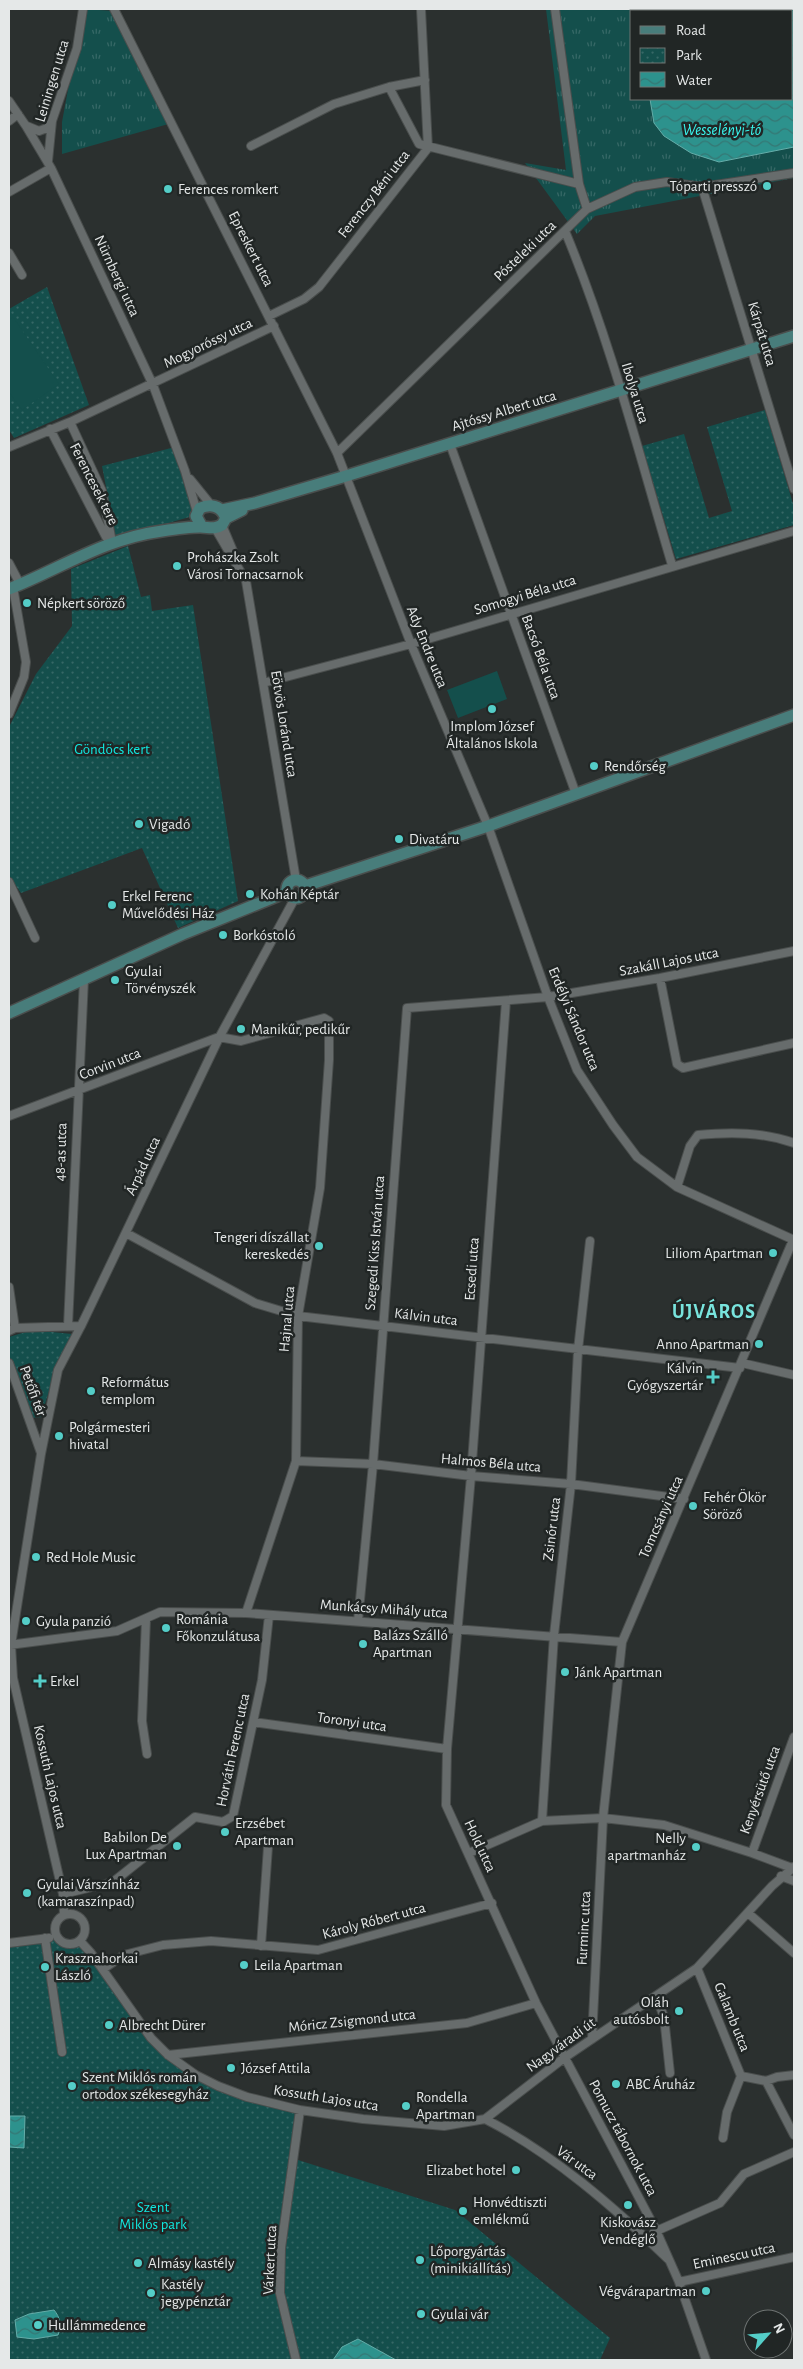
<svg xmlns="http://www.w3.org/2000/svg" width="803" height="2369" font-family="'Alegreya Sans',sans-serif">
<defs>
<pattern id="grass-tufts" width="24" height="20" patternUnits="userSpaceOnUse" patternTransform="scale(1.25)"><rect width="24" height="20" fill="#144f4c"/><path d="M3 7l-1-3M5 7V3M7 7l1-3M15 17l-1-3M17 17v-4M19 17l1-3" fill="none" stroke="#366866"/></pattern>
<pattern id="park-dots" width="8" height="8" patternUnits="userSpaceOnUse" patternTransform="scale(1.25)"><rect width="8" height="8" fill="#144f4c"/><path d="M2 2h.1M6 6h.1" fill="none" stroke="#366866" stroke-width="1.8" stroke-linecap="round"/></pattern>
<pattern id="water-waves" width="16" height="10" patternUnits="userSpaceOnUse" patternTransform="scale(1.25)"><rect width="16" height="10" fill="#2d928d"/><path d="M0 5q4-4 8 0t8 0" fill="none" stroke="#357774"/></pattern>
</defs>
<rect width="100%" height="100%" fill="#2b302f"/>
<!-- grass -->
<path fill="url(#grass-tufts)" fill-rule="evenodd" d="M83 9 115 11 172 123 62 154V122Z
M546 9H794V178L595 216 577 234 525 163 566 170ZM632 11H792V99H632Z"/>
<!-- park -->
<path fill="url(#park-dots)" d="M47 287 89 405 14 438 9 430V309Z
M765 410 794 507V525L676 559 642 446 684 434 709 518 732 511 707 427Z
M175 447 201 507 193 516 116 538 102 466Z
M128 546 141 597 150 595 152 611 193 605 238 901 178 928 142 848 21 893 9 876V727L36 674 72 626 71 569Z
M32 1330 72 1334 57 1365 41 1417 31 1418 9 1355V1337Z
M56 1937 60 1941 70 1945 80 1941 168 2055 218 2086 300 2110 295 2159 455 2210 610 2338 600 2360H9V1943Z"/>
<!-- pitch -->
<path fill="#144f4c" d="M13 317 59 384 22 410 9 392V320Z
M497 671 507 699 458 718 447 690Z"/>
<!-- water -->
<path fill="url(#water-waves)" stroke="#64aca8" d="M633 9H794V147L719 162 691 153 664 136 654 123 650 99H792V11H634Z
M10 2116H25L24 2148 9 2147Z
M54 2310C60 2317 62 2326 58 2335L34 2339 17 2337 15 2320 29 2314Z
M358 2339 396 2360H333L342 2347Z"/>
<g fill="none" stroke-linecap="round" stroke-linejoin="round">
<!-- street casing -->
<g stroke="#4a4e4d" stroke-width="10">
<path id="street" d="M114 9 337 453 411 644 488 826 548 997 577 1070 613 1125 637 1157 677 1187 794 1240
M421 9 428 148
M555 9 579 184 587 209
M389 87 419 144 579 184
M9 101 26 126 51 168 153 385 185 471 197 512
M9 121 18 114
M27 126 39 131 47 128 52 121
M251 146 334 104 389 87 425 80
M48 161 52 121 77 48 83 9
M702 187 794 489
M9 192 51 168
M565 231C610 339 639 454 672 565
M9 253 22 275
M269 316 304 299 319 287 428 148
M70 422 102 491 112 542
M50 429 106 537 112 543
M450 444 576 794
M9 447 70 422 274 326
M337 453 587 209 635 187 667 182 702 187 794 173
M190 479 211 505
M222 525 233 551
M215 528 246 581 296 880
M9 563 20 584
M263 683 411 644 794 531
M9 714 24 677 26 662 13 587
M9 882 35 938
M660 978 677 1064 683 1068 794 1043
M506 1001 471 1476 447 1749 446 1805 536 2003 656 2230 679 2282 706 2360
M9 1116 219 1037 241 1041 324 1018 329 1021V1060L320 1188 298 1316 296 1461 246 1613
M677 1187 690 1146 698 1135C731 1132 763 1132 794 1143
M126 1233 255 1303 298 1316 740 1368
M9 1287 15 1328
M68 1326 84 979
M9 1331 15 1328 81 1326
M9 1363 41 1453
M742 1363 794 1375
M296 1461 373 1464 471 1476 571 1484 684 1499
M146 1619 142 1721 147 1754
M358 1621 373 1464 407 1008 548 997 660 978 794 951
M9 1645 117 1631 160 1612 246 1613 622 1642
M253 1722 447 1749
M542 1821 554 1635 571 1484 578 1350 590 1241
M469 1853 542 1821 603 1818 664 1825 752 1853 792 1868
M752 1853 794 1737
M781 1876 794 1881
M63 1894 113 1882 195 1817 223 1822 233 1816 262 1680 269 1615
M748 1913 794 1953
M55 1929a15 15 0 1 1 30 0a15 15 0 1 1-30 0Z
M64 1914 63 1894 13 1678 11 1645 41 1454 58 1370 81 1326 220 1036 295 898
M45 1938 62 2052
M80 1941 91 1953 151 2038 168 2055 196 2075 218 2086 247 2097 300 2110 363 2119 444 2126 485 2119 564 2058 697 1968 772 1886 794 1867
M9 1943 49 1938
M261 1946 268 1847
M697 1968 741 2076 766 2081 794 2135
M103 1969 124 1955 163 1945 211 1941 318 1950 492 1903
M656 1996 664 2017 670 2073
M592 2039 603 1818 622 1642 793 1240
M168 2055 467 2023 536 2003
M766 2081 777 2077 794 2075
M485 2119C552 2153 614 2207 668 2259
M723 2138 727 2112 741 2076
M654 2232 720 2203 744 2174 794 2152
M679 2282 794 2257
M296 2360 280 2293 281 2248 300 2110"/>
</g>
<!-- secondary casing -->
<g stroke="#4a4e4d" stroke-width="14">
<path id="secondary" d="M222 510 255 503 346 476 794 336
M202 527 196 516 200 508C210 504 220 505 225 516
M9 589C62 568 103 539 162 531 175 529 188 527 200 527 209 527 214 530 222 525L226 518 242 510
M287 889a9 9 0 1 1 18 0a9 9 0 1 1-18 0Z
M305 886 488 826 794 715
M9 1013 183 934 287 892"/>
</g>
<!-- street -->
<use href="#street" stroke="#676c6c" stroke-width="8"/>
<!-- secondary -->
<use href="#secondary" stroke="#487d7b" stroke-width="11"/>
</g>
<!-- markers -->
<g fill="#54cdc7" stroke="#212625" stroke-width="2">
<circle cx="767" cy="186" r="5"/>
<circle cx="168" cy="189" r="5"/>
<circle cx="177" cy="566" r="5"/>
<circle cx="27" cy="603" r="5"/>
<circle cx="492" cy="709" r="5"/>
<circle cx="594" cy="766" r="5"/>
<circle cx="139" cy="824" r="5"/>
<circle cx="399" cy="839" r="5"/>
<circle cx="250" cy="894" r="5"/>
<circle cx="112" cy="905" r="5"/>
<circle cx="223" cy="935" r="5"/>
<circle cx="115" cy="980" r="5"/>
<circle cx="241" cy="1029" r="5"/>
<circle cx="319" cy="1246" r="5"/>
<circle cx="773" cy="1253" r="5"/>
<circle cx="759" cy="1344" r="5"/>
<path d="M710.5 1369.5h5v5h5v5h-5v5h-5v-5h-5v-5h5z"/>
<circle cx="91" cy="1391" r="5"/>
<circle cx="59" cy="1436" r="5"/>
<circle cx="693" cy="1506" r="5"/>
<circle cx="36" cy="1557" r="5"/>
<circle cx="26" cy="1621" r="5"/>
<circle cx="166" cy="1628" r="5"/>
<circle cx="363" cy="1644" r="5"/>
<circle cx="565" cy="1672" r="5"/>
<path d="M37.5 1673.5h5v5h5v5h-5v5h-5v-5h-5v-5h5z"/>
<circle cx="225" cy="1832" r="5"/>
<circle cx="177" cy="1846" r="5"/>
<circle cx="696" cy="1847" r="5"/>
<circle cx="27" cy="1893" r="5"/>
<circle cx="244" cy="1965" r="5"/>
<circle cx="45" cy="1967" r="5"/>
<circle cx="679" cy="2011" r="5"/>
<circle cx="109" cy="2025" r="5"/>
<circle cx="231" cy="2068" r="5"/>
<circle cx="616" cy="2084" r="5"/>
<circle cx="72" cy="2086" r="5"/>
<circle cx="406" cy="2106" r="5"/>
<circle cx="516" cy="2170" r="5"/>
<circle cx="628" cy="2205" r="5"/>
<circle cx="463" cy="2211" r="5"/>
<circle cx="420" cy="2260" r="5"/>
<circle cx="138" cy="2263" r="5"/>
<circle cx="706" cy="2291" r="5"/>
<circle cx="151" cy="2293" r="5"/>
<circle cx="421" cy="2314" r="5"/>
<circle cx="38" cy="2325" r="5"/>
</g>
<g text-anchor="middle" dominant-baseline="central" stroke-width="5" stroke-linejoin="round" paint-order="stroke">
<!-- street labels -->
<g font-size="15" fill="#e5e8e8" stroke="#212625">
<text transform="translate(52 81) rotate(-73)">Leiningen utca</text>
<text transform="translate(374 194) rotate(-52)">Ferenczy Béni utca</text>
<text transform="translate(251 249) rotate(63)">Epreskert utca</text>
<text transform="translate(525 251) rotate(-44)">Pósteleki utca</text>
<text transform="translate(117 276) rotate(65)">Nürnbergi utca</text>
<text transform="translate(762 334) rotate(73)">Kárpát utca</text>
<text transform="translate(208 343) rotate(-26)">Mogyoróssy utca</text>
<text transform="translate(635 393) rotate(73)">Ibolya utca</text>
<text transform="translate(504 411) rotate(-17)">Ajtóssy Albert utca</text>
<text transform="translate(94 484) rotate(63)">Ferencesek tere</text>
<text transform="translate(525 595) rotate(-17)">Somogyi Béla utca</text>
<text transform="translate(427 647) rotate(68)">Ady Endre utca</text>
<text transform="translate(541 657) rotate(70)">Bacsó Béla utca</text>
<text transform="translate(284 724) rotate(81)">Eötvös Loránd utca</text>
<text transform="translate(669 962) rotate(-11)">Szakáll Lajos utca</text>
<text transform="translate(574 1019) rotate(67)">Erdélyi Sándor utca</text>
<text transform="translate(110 1064) rotate(-21)">Corvin utca</text>
<text transform="translate(61 1152) rotate(-88)">48-as utca</text>
<text transform="translate(143 1166) rotate(-65)">Árpád utca</text>
<text transform="translate(375 1243) rotate(-86)">Szegedi Kiss István utca</text>
<text transform="translate(472 1269) rotate(-86)">Ecsedi utca</text>
<text transform="translate(426 1317) rotate(7)">Kálvin utca</text>
<text transform="translate(287 1319) rotate(-85)">Hajnal utca</text>
<text transform="translate(33 1391) rotate(70)">Petőfi tér</text>
<text transform="translate(491 1463) rotate(5)">Halmos Béla utca</text>
<text transform="translate(661 1517) rotate(-66)">Tomcsányi utca</text>
<text transform="translate(552 1529) rotate(-83)">Zsinór utca</text>
<text transform="translate(384 1609) rotate(4)">Munkácsy Mihály utca</text>
<text transform="translate(352 1722) rotate(8)">Toronyi utca</text>
<text transform="translate(233 1750) rotate(-78)">Horváth Ferenc utca</text>
<text transform="translate(50 1777) rotate(77)">Kossuth Lajos utca</text>
<text transform="translate(760 1790) rotate(-70)">Kenyérsütő utca</text>
<text transform="translate(480 1846) rotate(65)">Hold utca</text>
<text transform="translate(374 1921) rotate(-15)">Károly Róbert utca</text>
<text transform="translate(584 1928) rotate(-87)">Furminc utca</text>
<text transform="translate(732 2017) rotate(68)">Galamb utca</text>
<text transform="translate(352 2021) rotate(-6)">Móricz Zsigmond utca</text>
<text transform="translate(561 2045) rotate(-36)">Nagyváradi út</text>
<text transform="translate(326 2098) rotate(9)">Kossuth Lajos utca</text>
<text transform="translate(623 2138) rotate(62)">Pomucz tábornok utca</text>
<text transform="translate(577 2163) rotate(36)">Vár utca</text>
<text transform="translate(734 2256) rotate(-12)">Eminescu utca</text>
<text transform="translate(270 2260) rotate(-87)">Várkert utca</text>
</g>
<!-- poi labels -->
<g font-size="15" fill="#e5e8e8" stroke="#212625" text-anchor="start">
<text x="757" y="186" text-anchor="end">Tóparti presszó</text>
<text x="178" y="189">Ferences romkert</text>
<text x="187" y="557">Prohászka Zsolt<tspan x="187" dy="17">Városi Tornacsarnok</tspan></text>
<text x="37" y="603">Népkert söröző</text>
<text x="492" y="726" text-anchor="middle">Implom József<tspan x="492" dy="17">Általános Iskola</tspan></text>
<text x="604" y="766">Rendőrség</text>
<text x="149" y="824">Vigadó</text>
<text x="409" y="839">Divatáru</text>
<text x="260" y="894">Kohán Képtár</text>
<text x="122" y="896">Erkel Ferenc<tspan x="122" dy="17">Művelődési Ház</tspan></text>
<text x="233" y="935">Borkóstoló</text>
<text x="125" y="971">Gyulai<tspan x="125" dy="17">Törvényszék</tspan></text>
<text x="251" y="1029">Manikűr, pedikűr</text>
<text x="309" y="1237" text-anchor="end">Tengeri díszállat<tspan x="309" dy="17">kereskedés</tspan></text>
<text x="763" y="1253" text-anchor="end">Liliom Apartman</text>
<text x="749" y="1344" text-anchor="end">Anno Apartman</text>
<text x="703" y="1368" text-anchor="end">Kálvin<tspan x="703" dy="17">Gyógyszertár</tspan></text>
<text x="101" y="1382">Református<tspan x="101" dy="17">templom</tspan></text>
<text x="69" y="1427">Polgármesteri<tspan x="69" dy="17">hivatal</tspan></text>
<text x="703" y="1497">Fehér Ökör<tspan x="703" dy="17">Söröző</tspan></text>
<text x="46" y="1557">Red Hole Music</text>
<text x="176" y="1619">Románia<tspan x="176" dy="17">Főkonzulátusa</tspan></text>
<text x="36" y="1621">Gyula panzió</text>
<text x="373" y="1635">Balázs Szálló<tspan x="373" dy="17">Apartman</tspan></text>
<text x="575" y="1672">Jánk Apartman</text>
<text x="50" y="1681">Erkel</text>
<text x="235" y="1823">Erzsébet<tspan x="235" dy="17">Apartman</tspan></text>
<text x="167" y="1837" text-anchor="end">Babilon De<tspan x="167" dy="17">Lux Apartman</tspan></text>
<text x="686" y="1838" text-anchor="end">Nelly<tspan x="686" dy="17">apartmanház</tspan></text>
<text x="37" y="1884">Gyulai Várszínház<tspan x="37" dy="17">(kamaraszínpad)</tspan></text>
<text x="55" y="1958">Krasznahorkai<tspan x="55" dy="17">László</tspan></text>
<text x="254" y="1965">Leila Apartman</text>
<text x="669" y="2002" text-anchor="end">Oláh<tspan x="669" dy="17">autósbolt</tspan></text>
<text x="119" y="2025">Albrecht Dürer</text>
<text x="241" y="2068">József Attila</text>
<text x="82" y="2077">Szent Miklós román<tspan x="82" dy="17">ortodox székesegyház</tspan></text>
<text x="626" y="2084">ABC Áruház</text>
<text x="416" y="2097">Rondella<tspan x="416" dy="17">Apartman</tspan></text>
<text x="506" y="2170" text-anchor="end">Elizabet hotel</text>
<text x="473" y="2202">Honvédtiszti<tspan x="473" dy="17">emlékmű</tspan></text>
<text x="628" y="2222" text-anchor="middle">Kiskovász<tspan x="628" dy="17">Vendéglő</tspan></text>
<text x="430" y="2251">Lőporgyártás<tspan x="430" dy="17">(minikiállítás)</tspan></text>
<text x="148" y="2263">Almásy kastély</text>
<text x="161" y="2284">Kastély<tspan x="161" dy="17">jegypénztár</tspan></text>
<text x="696" y="2291" text-anchor="end">Végvárapartman</text>
<text x="431" y="2314">Gyulai vár</text>
<text x="48" y="2325">Hullámmedence</text>
</g>
<!-- park labels -->
<g font-size="15" fill="#11e7df" stroke="#212625">
<text x="112" y="749">Göndöcs kert</text>
<text x="153" y="2207">Szent<tspan x="153" dy="17">Miklós park</tspan></text>
</g>
<!-- water labels -->
<g font-size="16" font-style="italic" fill="#39f7ef" stroke="#212625">
<text x="722" y="130">Wesselényi-tó</text>
</g>
<!-- district labels -->
<g font-size="20" font-weight="bold" letter-spacing="1" fill="#78e4dd" stroke="#212625">
<text x="714" y="1312">ÚJVÁROS</text>
</g>
</g>
<!-- border -->
<rect width="803" height="2369" fill="none" stroke="#e5e8e8" stroke-width="20"/>
<!-- legend -->
<rect x="630" y="10" width="162" height="90" fill="#212625" stroke="#6f7473"/>
<rect x="640" y="26" width="25" height="8" fill="#487d7b" stroke="#6f7473"/>
<text x="676" y="35" font-size="15" fill="#e5e8e8">Road</text>
<rect x="640" y="48" width="25" height="15" fill="url(#park-dots)" stroke="#6f7473"/>
<text x="676" y="60" font-size="15" fill="#e5e8e8">Park</text>
<rect x="640" y="72" width="25" height="15" fill="url(#water-waves)" stroke="#6f7473"/>
<text x="676" y="85" font-size="15" fill="#e5e8e8">Water</text>
<!-- north arrow -->
<g transform="translate(768 2334) rotate(63)"><circle r="24" fill="#212625" stroke="#6f7473"/>
<path d="M0-4L9 19L0 12L-9 19Z" fill="#54cdc7"/>
<text y="-8" font-size="14" font-weight="bold" text-anchor="middle" fill="#e5e8e8">N</text>
</g>
</svg>
